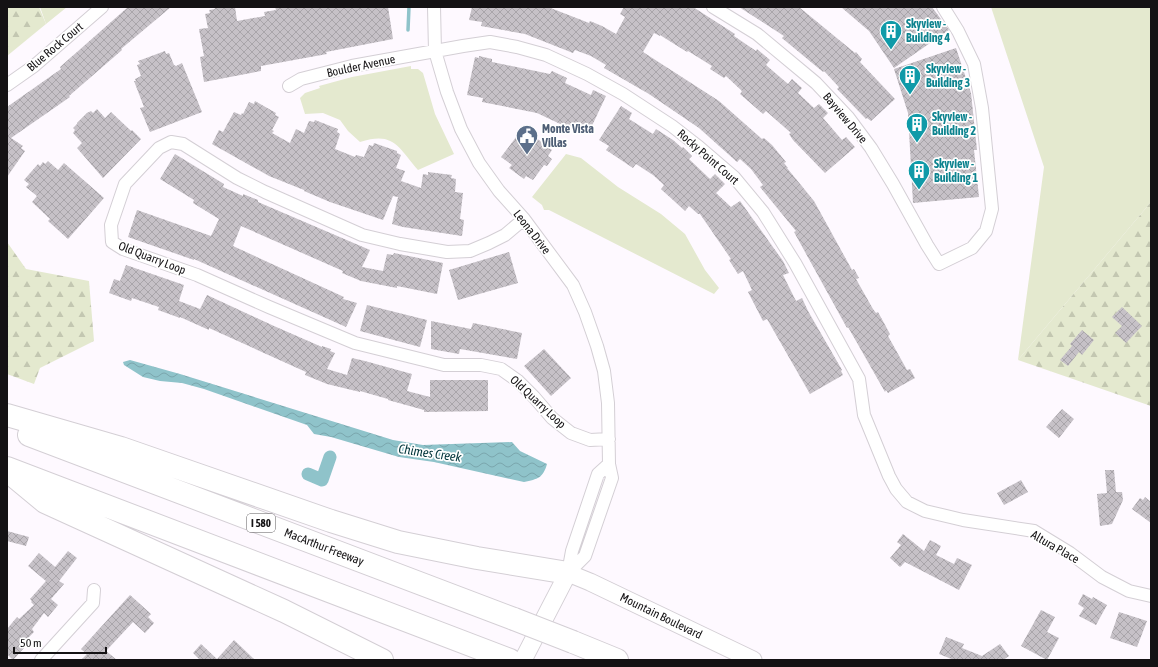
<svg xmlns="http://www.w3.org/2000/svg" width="1158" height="667" font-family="'Asap Condensed',sans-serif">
<defs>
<pattern id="forest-firs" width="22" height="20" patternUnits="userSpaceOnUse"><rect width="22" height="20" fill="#e4e9cf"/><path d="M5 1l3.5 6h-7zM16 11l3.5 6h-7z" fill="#c3c7b1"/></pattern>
<pattern id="water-waves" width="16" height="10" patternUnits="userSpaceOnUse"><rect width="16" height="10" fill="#8fc3ca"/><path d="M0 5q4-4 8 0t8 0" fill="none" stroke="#7aa6ad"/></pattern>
<pattern id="building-cross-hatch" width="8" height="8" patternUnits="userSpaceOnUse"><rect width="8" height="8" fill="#c6c1c7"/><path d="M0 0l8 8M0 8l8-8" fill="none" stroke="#a9a5aa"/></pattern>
</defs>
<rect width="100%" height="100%" fill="#fef9ff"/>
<!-- green -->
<path fill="#e4e9cf" d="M40 7H67L46 24Z
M991 7H1151V202L1018 360 1044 167Z
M411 66V69H418L423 73 435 114 454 154 418 170C398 147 394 131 360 142L348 131 340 120 323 113 305 114 300 98 305 93 320 88 319 86 352 77Z
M566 154 581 158 618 187 661 214 685 234 705 270 719 288 714 294 549 210H544L542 205 532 197Z"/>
<!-- forest -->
<path fill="url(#forest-firs)" d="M7 7H39L46 24 7 56Z
M1151 202V406L1018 360Z
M7 242 26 269 89 281 94 341 40 368 34 384 7 374Z"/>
<!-- water -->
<path fill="url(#water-waves)" d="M130 360 180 374 393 440 423 445 512 442 520 451 547 464C543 478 538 479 524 482L434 462 399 457 331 437 314 434 307 425 204 389 182 383 160 381 143 377 124 365 123 362Z"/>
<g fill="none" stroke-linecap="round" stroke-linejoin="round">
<!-- stream -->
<path stroke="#8fc3ca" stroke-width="3.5" d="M408 30 409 7"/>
<!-- canal -->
<path stroke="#8fc3ca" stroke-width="13" d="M308 474 322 480 330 457"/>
</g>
<!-- building -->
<path fill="url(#building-cross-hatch)" d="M128 7H171L121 49 122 50 69 96 70 97 11 138 23 146 21 148 25 151 7 177V107L61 69 60 67Z
M214 7H235L237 21 265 16 264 12 276 10 275 7H388L393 39 326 52 327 54 261 66V71L204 82 200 57 204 56 199 29 208 28 205 14 210 13 209 10 215 9Z
M472 7H548L584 21 589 23 590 21 602 26 616 34 625 17 620 14 624 7H693L735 34 734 36 756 51 757 49 770 60 766 65 788 84 792 79 802 88 798 93 814 108 819 104 828 113 823 118 842 140 846 137 855 147 825 173 793 140 789 134 791 133 766 111 763 114 740 94 742 91 726 76 724 78 710 69 712 66 688 51 687 52 660 35V36L654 33 643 52 719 101 762 139 764 138 772 145 786 162 784 163 788 168H787L814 201 852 270 854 269 859 278 856 279 873 309 876 313 878 312 890 334 888 336 907 370 910 369 915 378 888 393 886 390 885 392 848 327 847 328 794 232 796 231 760 187 763 185 751 169 740 159 737 162 699 128 649 94 604 68 606 65 591 56 575 50 573 53 525 34 481 26 482 22 469 20Z
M739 7H799L855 53 856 52 862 59 860 62 895 99 871 121 867 118 866 119 837 89 839 87 824 71 823 72 782 38 784 36Z
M841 7H932L949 30 894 68 869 31Z
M956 48 971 93 977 150H974L979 197 913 203 908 113 894 69Z
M165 51 166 54 169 53 174 65 176 66 182 63 202 112 150 132 140 108 144 107 134 81H136L135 79 141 76 137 65 140 64 138 61Z
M479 56 492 59V62L550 74 552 71 567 78 565 83 591 95 593 90 606 96 589 132 577 127 575 131 537 113 482 102 483 98 467 95 475 57 479 58Z
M255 101 276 113 275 115 279 117 272 130 274 131 272 133 290 143 296 129 304 133 309 121 314 122 315 120 338 129 337 132 340 134 335 149 355 157 356 155 364 157 369 145 373 146 374 143 397 151V153L401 155 396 168 405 171 401 181 421 188 423 174 428 175V172L452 175 451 178 456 179 455 192 463 193 460 219 464 220 462 236 403 227 392 224 398 197 393 196 383 220 330 202 304 191V190L269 176 212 144 219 130 223 132 234 112 241 115 242 113 243 114 249 102 254 104Z
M621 106 632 113 629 119 653 134 656 129 673 140 682 148 683 147 692 156 689 159 710 179 715 174 725 184 716 193 731 207 740 201 783 261 789 273 783 275 796 301 802 298 808 311 842 370 841 371 843 375 810 394 767 319 763 321 748 292 752 290 743 271 738 274 729 260 731 259 700 214H698L689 206 685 211 661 189 664 185 653 175 636 164 633 168 606 150 609 146 599 140Z
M97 109 105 118 111 112 131 131 132 130 141 139 103 178 77 148 82 143 73 133 75 130 73 128 77 124V123L87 113 91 111 93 113Z
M523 128 552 150 548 156 552 159 547 166 544 165 533 180 526 176 524 179 509 168 512 165 501 157Z
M175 154 224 184 223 187 243 196V194L258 200V202L370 250 362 267 383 271 387 254 393 255 394 253 443 263 437 294 397 286V288L361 281 342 273 343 271 241 226 233 246 344 297 343 299 357 303 346 327 194 259V260L128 237 137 210 211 236 219 219 193 203 194 200 160 179Z
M48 161 58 170 64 163 104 198 68 239 48 221 50 219 32 202 37 196 26 187 29 184 24 180 38 164 40 166 43 162 45 164Z
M509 252 518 283 458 300 449 270Z
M126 265 184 285 179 301 200 309 207 295 274 326 322 347V346L331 349 330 351 335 353 327 369 347 375 352 358 365 361 412 374 407 391 430 397V380H488V411L424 412V410L388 400V399L360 391V392L327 384 305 375 306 372 209 328V330L180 317V318L158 310 159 307 132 298 131 301 109 293 114 279 120 281Z
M367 305 427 320 420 347 360 331Z
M1122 307 1142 326 1126 343 1115 333 1122 326 1112 317Z
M431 321 471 329 473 323 522 333 517 359 460 349 459 354 431 349Z
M1082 330 1094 340 1082 355 1079 352 1068 366 1060 360 1072 346 1070 344Z
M544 349 571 378 551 396 524 366Z
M1062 409 1074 419 1059 438 1046 427Z
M1105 470H1114L1116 492H1122L1123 500 1112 524 1100 526 1097 494 1107 493Z
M1021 480 1028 492 1004 505 997 493Z
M1145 497 1151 502V523L1132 509 1140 498 1143 500Z
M7 531 29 537 26 546 7 541Z
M903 534 924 551 930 540 941 546 936 555 954 564 957 558 972 565 959 590 905 562 900 567 890 558 901 545 897 542Z
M68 551 77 558 59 581 64 584 51 599 58 605 48 617 44 613 32 629 34 632 21 645 24 648 13 660 7 654V629L17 617 19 619 34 605 31 602 32 601 30 599 46 581 28 566 39 553 55 567Z
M1083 594 1092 599 1093 597 1107 605 1096 625 1079 616 1084 608 1078 604Z
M130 595 151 614 148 617 154 623 145 633 133 622 106 651 117 660H81L87 654 81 649Z
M1041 610 1055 617 1047 632 1059 638 1047 660 1021 646Z
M1119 612 1147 621 1137 647 1110 638Z
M946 637 964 644 962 648 982 656 1000 644 1009 656 1003 660H954L939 654Z
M234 640 255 660H200L193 653 201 644 217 659Z"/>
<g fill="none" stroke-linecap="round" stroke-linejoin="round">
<!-- street casing -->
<g stroke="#d4cfd5" stroke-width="14">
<path id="street" d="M434 7 435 51 447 92 461 129 479 163 499 191 524 219 573 285 585 312 597 346 604 371 608 403 609 464 612 478 585 556 568 573
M713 7 757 34 816 83 848 117 871 148 893 184 927 245 939 264 972 248 986 231 992 209 982 108 974 64 958 31 943 7
M7 85 34 66 102 7
M289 86 301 79 352 66 463 46 490 42 517 47 546 55 587 74 623 94 672 126 699 147 734 177 763 212 795 263 859 379 864 415 889 476 896 489 907 502 925 511 963 520 1034 531 1070 553 1102 577 1129 591 1151 596
M524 219 505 235 489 243 470 251 447 252 400 244 362 235 265 192 237 178 183 144 171 142 159 148 125 184 111 225 112 242 123 249 197 275 269 307 355 343 444 365H481L501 369 518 381 534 397 552 418 571 433 590 440 609 439
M568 573 572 551 598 474 609 464
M41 660 93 603 94 590"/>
</g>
<!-- secondary casing -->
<g stroke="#d4cfd5" stroke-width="19">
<path id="secondary" d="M523 660 568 573 590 582 753 660"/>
</g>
<!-- highway casing -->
<g stroke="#d4cfd5" stroke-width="24">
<path id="highway" d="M7 415 121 448 331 521 398 542 477 558 568 573
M29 435 514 619
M7 468 510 660
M16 478 45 502 284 611 382 660
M573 642 617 660"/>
</g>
<!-- street -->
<use href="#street" stroke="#fff" stroke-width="12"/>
<!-- secondary -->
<use href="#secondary" stroke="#fff" stroke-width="17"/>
<!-- highway -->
<use href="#highway" stroke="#fff" stroke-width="22"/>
<!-- highway-bridge casing -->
<g stroke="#d4cfd5" stroke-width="24" stroke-linecap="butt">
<path id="highway-bridge" d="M514 619 573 642"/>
</g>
<!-- highway-bridge -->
<use href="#highway-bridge" stroke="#fff" stroke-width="22"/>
</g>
<!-- icons -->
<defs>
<g id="building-pin" transform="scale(1.15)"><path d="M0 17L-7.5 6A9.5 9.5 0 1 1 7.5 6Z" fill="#0f9aa8" stroke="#fff"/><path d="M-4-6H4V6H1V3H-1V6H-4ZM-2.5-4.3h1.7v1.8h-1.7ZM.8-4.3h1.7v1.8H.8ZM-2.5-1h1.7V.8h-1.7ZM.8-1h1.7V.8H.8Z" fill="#fff"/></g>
<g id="civic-pin" transform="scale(1.15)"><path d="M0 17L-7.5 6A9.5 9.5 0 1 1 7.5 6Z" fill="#5c6f8a" stroke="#fff"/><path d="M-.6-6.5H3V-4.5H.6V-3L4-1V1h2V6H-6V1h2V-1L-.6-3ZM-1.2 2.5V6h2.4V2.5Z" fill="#fff"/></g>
</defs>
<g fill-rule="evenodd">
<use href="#building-pin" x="891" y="31"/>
<use href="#building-pin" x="910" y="76"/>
<use href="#building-pin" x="917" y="124"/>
<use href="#civic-pin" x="527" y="136"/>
<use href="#building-pin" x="919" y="171"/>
</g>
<g text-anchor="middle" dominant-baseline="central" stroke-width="3.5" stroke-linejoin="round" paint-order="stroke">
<!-- shield labels -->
<rect fill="#fff" stroke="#5a595a" stroke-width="1" x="247" y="514" width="28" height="18" rx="3"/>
<g font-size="11" font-weight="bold" fill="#141214">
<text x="261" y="523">I 580</text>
</g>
<!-- culture labels -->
<g font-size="12" font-weight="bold" fill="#0d838f" stroke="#fff" text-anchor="start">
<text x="906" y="24">Skyview -<tspan x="906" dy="14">Building 4</tspan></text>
<text x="926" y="69">Skyview -<tspan x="926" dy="14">Building 3</tspan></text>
<text x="932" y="117">Skyview -<tspan x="932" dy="14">Building 2</tspan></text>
<text x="934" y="164">Skyview -<tspan x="934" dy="14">Building 1</tspan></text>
</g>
<!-- street labels -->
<g font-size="12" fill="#141214" stroke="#fff">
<text transform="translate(55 47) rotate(-40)">Blue Rock Court</text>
<text transform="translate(361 66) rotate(-12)">Boulder Avenue</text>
<text transform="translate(845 118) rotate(50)">Bayview Drive</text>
<text transform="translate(708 157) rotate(41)">Rocky Point Court</text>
<text transform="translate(532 232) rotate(52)">Leona Drive</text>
<text transform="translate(152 258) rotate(21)">Old Quarry Loop</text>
<text transform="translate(538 402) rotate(43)">Old Quarry Loop</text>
<text transform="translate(324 547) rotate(21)">MacArthur Freeway</text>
<text transform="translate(1055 547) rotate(30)">Altura Place</text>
<text transform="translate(661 616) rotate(26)">Mountain Boulevard</text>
</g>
<!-- service labels -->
<g font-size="12" font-weight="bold" fill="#4e5e75" stroke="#fff" text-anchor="start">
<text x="542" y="129">Monte Vista<tspan x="542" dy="14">Villas</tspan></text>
</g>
<!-- water labels -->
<g font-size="13" font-style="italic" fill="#02353b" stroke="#fff">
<text transform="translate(430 453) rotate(8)">Chimes Creek</text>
</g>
</g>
<!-- border -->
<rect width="1158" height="667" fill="none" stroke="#141214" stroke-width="16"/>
<!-- scale -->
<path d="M14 647v6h92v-6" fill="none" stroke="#141214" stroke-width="2"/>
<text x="20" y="647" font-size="12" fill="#141214" stroke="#ffffff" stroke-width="3" paint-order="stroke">50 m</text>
</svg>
